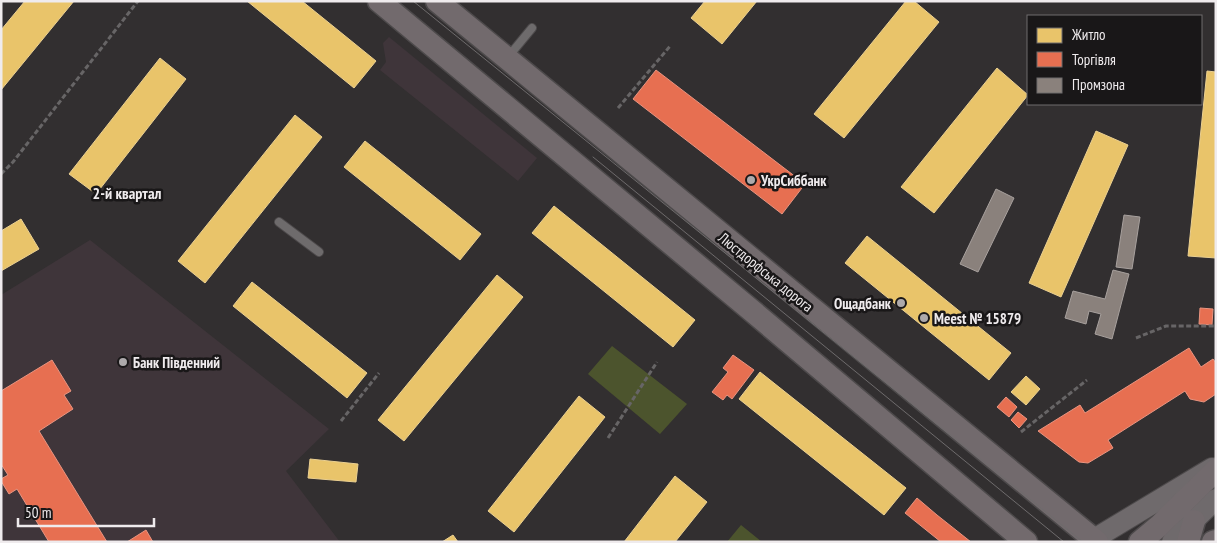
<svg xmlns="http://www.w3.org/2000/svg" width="1217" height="543" font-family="'PT Sans Narrow',sans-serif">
<rect width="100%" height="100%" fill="#322f30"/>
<!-- built -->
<path fill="#3f353a" d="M389 37 537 158 518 181 380 70 386 62 383 43Z
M90 240 329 429 286 471 340 542H1V295Z"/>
<!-- green -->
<path fill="#4c542d" d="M612 346 687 404 660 434 588 374Z
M741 525 762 542H727Z"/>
<!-- homes -->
<path fill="#e9c46a" stroke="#ebd091" d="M25 1H74L1 90V30Z
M247 1H302L376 61 354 88Z
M705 1H757L722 44 691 18Z
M906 1H914L939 22 844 138 814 114Z
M160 58 186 79 96 194 69 174Z
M997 68 1028 95 934 213 901 187Z
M1207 71 1216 72V258L1188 256Z
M295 115 322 137 205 283 178 261Z
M1096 131 1128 145 1061 297 1029 283Z
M365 141 481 234 460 260 344 167Z
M554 206 695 320 673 347 532 233Z
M21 219 39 249 1 271V231Z
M867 236 1011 353 989 380 845 263Z
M497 275 523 297 404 441 378 420Z
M252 282 367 373 347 398 233 306Z
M760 372 906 488 884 515 739 399Z
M1026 376 1040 389 1026 405 1011 392Z
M579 396 605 417 514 532 488 511Z
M310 459 358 464 356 482 308 478Z
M675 476 707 502 675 542H624Z
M453 535 458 542H442Z"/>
<!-- shops -->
<path fill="#e76f51" stroke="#e99480" d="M656 70 805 184 782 214 633 99Z
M1200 308 1213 309 1212 325 1199 324Z
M1189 348 1201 367 1213 359 1216 363V394L1204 402 1190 399 1185 391 1108 440 1113 448 1088 463 1079 462 1038 431 1080 405 1085 413Z
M733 355 754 370 732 399 727 395 723 400 712 392 728 372 723 368Z
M52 360 71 391 64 395 73 409 39 431 107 542H49L17 489 9 494 1 481V479L8 475 1 464V391Z
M1006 397 1017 407 1009 417 997 407Z
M1018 412 1027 419 1019 428 1011 420Z
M917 498 937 515 971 542H941L905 513Z
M146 530 153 542H127Z"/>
<!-- industry -->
<path fill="#8a817c" stroke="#a8a19e" d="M996 189 1014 198 978 272 960 264Z
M1124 215 1140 217 1132 269 1116 267Z
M1113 270 1129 274 1112 339 1095 334 1101 314 1089 311 1086 324 1065 318 1073 291 1105 299Z"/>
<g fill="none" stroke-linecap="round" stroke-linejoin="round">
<!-- lane casing -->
<g stroke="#4d4a4b" stroke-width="10">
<path id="lane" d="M508 57 532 28
M279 222 319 252"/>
</g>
<!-- secondary casing -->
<g stroke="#4d4a4b" stroke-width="22">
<path id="secondary" d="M1089 542 1212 468
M1172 542 1216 499"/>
</g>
<!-- primary casing -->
<g stroke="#4d4a4b" stroke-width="25">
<path id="primary" d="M379 1 751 310 1026 542
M437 1 1097 542
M1140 542 1159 526 1216 470
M1188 542 1194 521
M1213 542 1216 541"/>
</g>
<!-- path -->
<path stroke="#676566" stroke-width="3" stroke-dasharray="5 2.5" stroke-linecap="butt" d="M618 108 671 45
M1 174 13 162 138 1
M1136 338 1166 326H1216
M341 421 379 373
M1021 432 1087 380
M608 438 657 362"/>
<!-- lane -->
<use href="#lane" stroke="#6e6b6c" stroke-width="8"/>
<!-- secondary -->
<use href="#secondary" stroke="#6f6a6c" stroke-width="20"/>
<!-- primary -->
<use href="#primary" stroke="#726a6d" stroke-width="22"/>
<!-- tram -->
<path stroke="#6e6b6c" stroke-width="1" d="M413 1 1083 542
M593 157 1064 542"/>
</g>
<!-- markers -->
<g fill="#ada9ab" stroke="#191718" stroke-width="2">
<circle cx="751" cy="180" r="5"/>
<circle cx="901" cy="303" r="5"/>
<circle cx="924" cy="318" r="5"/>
<circle cx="123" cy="362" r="5"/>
</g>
<g text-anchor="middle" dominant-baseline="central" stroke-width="5" stroke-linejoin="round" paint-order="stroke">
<!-- poi labels -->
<g font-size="15" font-weight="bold" fill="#efebed" stroke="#191718" text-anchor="start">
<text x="761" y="180">УкрСиббанк</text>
<text x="891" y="303" text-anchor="end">Ощадбанк</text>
<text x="934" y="318">Meest № 15879</text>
<text x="133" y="362">Банк Південний</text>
</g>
<!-- street labels -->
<g font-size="15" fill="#efebed" stroke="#191718">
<text transform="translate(766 272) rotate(39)">Люстдорфська дорога</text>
</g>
<!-- neighbourhood labels -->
<g font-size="16" font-weight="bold" fill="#efebed" stroke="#191718">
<text x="127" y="193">2-й квартал</text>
</g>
</g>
<!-- border -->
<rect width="1217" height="543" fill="none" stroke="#efebed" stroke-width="5"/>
<!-- legend -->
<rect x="1027" y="15" width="175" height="90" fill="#191718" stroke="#6f6c6d"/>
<rect x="1037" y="28" width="25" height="15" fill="#e9c46a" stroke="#6f6c6d"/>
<text x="1072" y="40" font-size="15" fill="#efebed">Житло</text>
<rect x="1037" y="52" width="25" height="15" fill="#e76f51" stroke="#6f6c6d"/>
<text x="1072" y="65" font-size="15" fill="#efebed">Торгівля</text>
<rect x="1037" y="78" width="25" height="15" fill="#8a817c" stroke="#6f6c6d"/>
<text x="1072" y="90" font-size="15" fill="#efebed">Промзона</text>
<!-- scale -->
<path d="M18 518v8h136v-8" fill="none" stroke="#efebed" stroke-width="2.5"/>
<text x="25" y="518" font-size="15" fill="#efebed" stroke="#191718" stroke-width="4" paint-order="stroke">50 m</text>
</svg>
